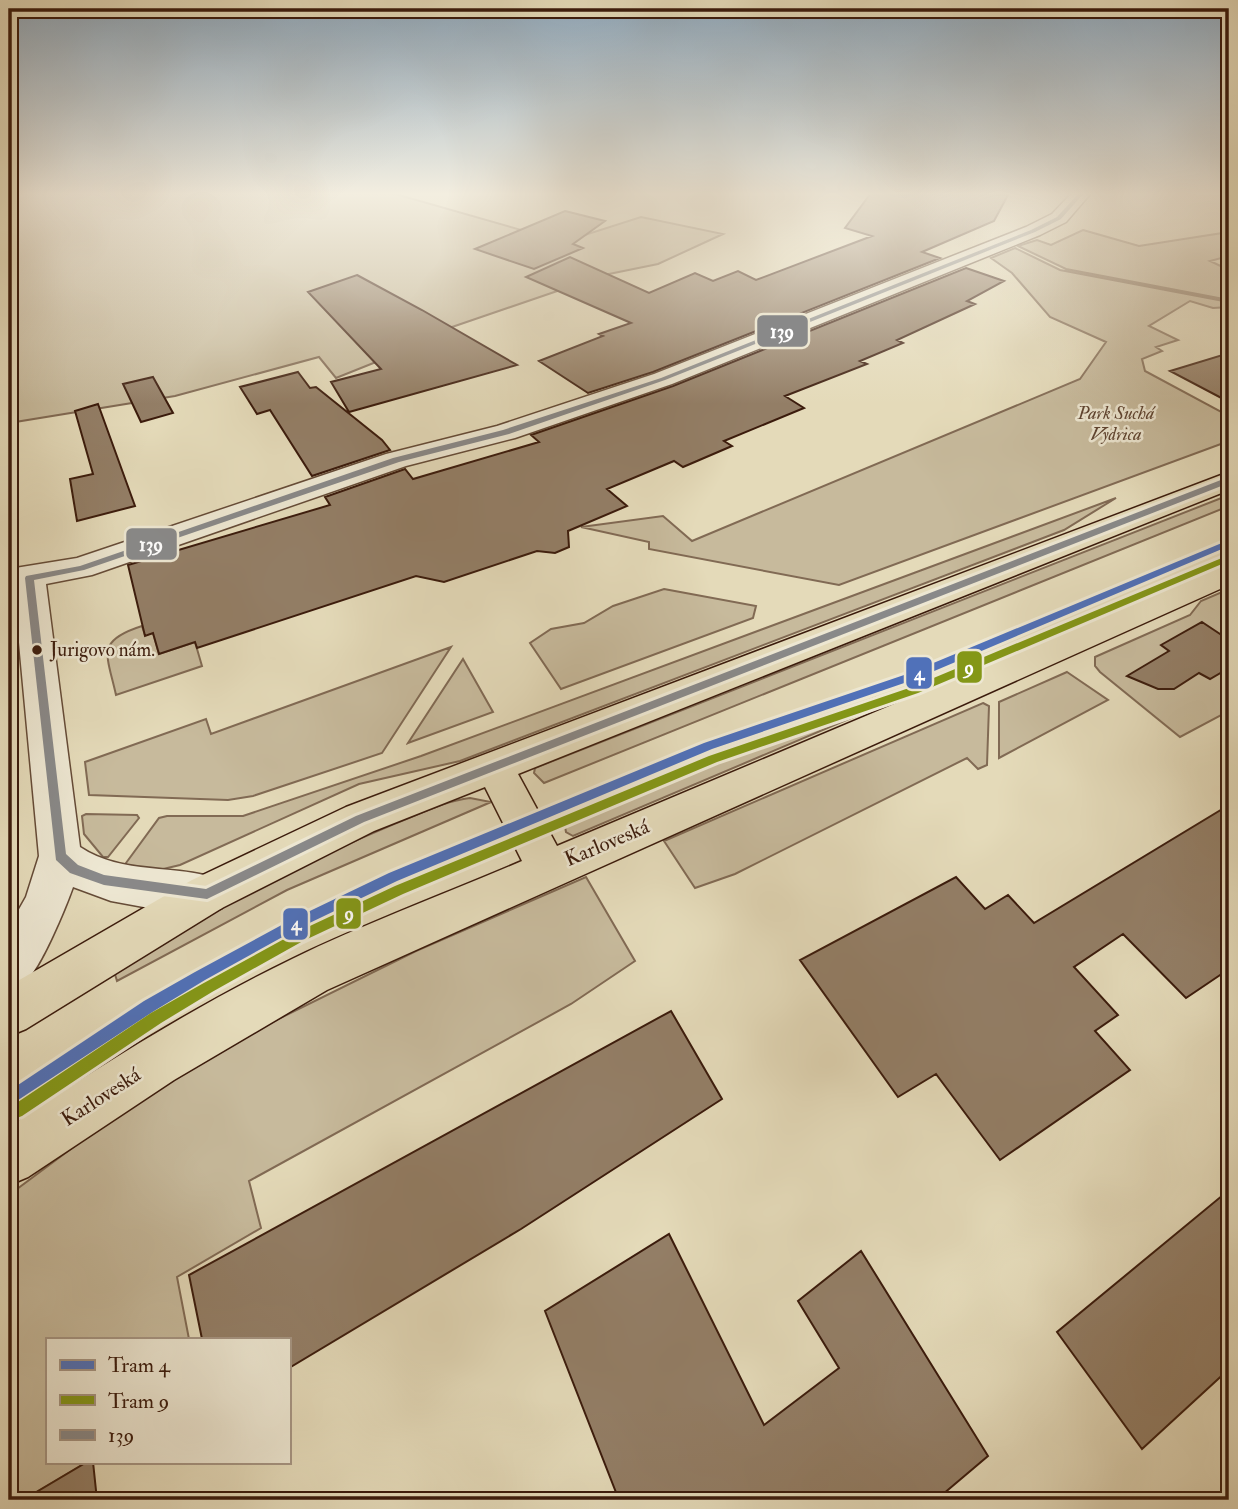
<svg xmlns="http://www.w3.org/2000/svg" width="1238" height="1509" font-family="'IM FELL Double Pica',serif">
<rect width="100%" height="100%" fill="#e4dab9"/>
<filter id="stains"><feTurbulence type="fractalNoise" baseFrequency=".00286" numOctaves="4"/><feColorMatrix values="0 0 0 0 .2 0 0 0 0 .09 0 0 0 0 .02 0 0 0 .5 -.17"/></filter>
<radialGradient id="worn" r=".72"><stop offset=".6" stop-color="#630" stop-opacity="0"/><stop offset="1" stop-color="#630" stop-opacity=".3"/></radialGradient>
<!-- green -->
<path fill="#c7ba9c" stroke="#816a54" stroke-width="2" d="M9 193H392L563 242 641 217 723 234 658 264 604 275 417 339 421 344 336 378 319 357 175 396 9 423Z
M1083 230 1139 246 1229 232V256L1210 261 1229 270V300L1066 269 1018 246 1037 240 1051 245Z
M1015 248 1060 270 1229 302V307L1213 308 1190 301 1149 326 1178 340 1156 347 1162 351 1142 359 1145 371 1229 416V441L839 585 649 549V542L581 527 663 516 692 541 1080 379 1106 342 1050 317 1012 273 991 258Z
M1229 495V506L544 783 534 773 535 768Z
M1116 498 1064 530 460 761 359 784 180 865 159 870 126 868V863L159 818 167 816H243L421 756Z
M664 589 756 606 753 618 561 689 530 643 551 629 584 623 613 606Z
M1229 589V711L1180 737 1100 672 1095 666V657L1190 615 1201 601Z
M142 626 145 635 153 633 159 654 195 642 202 666 116 695C107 654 95 641 142 626Z
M451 647 382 753 253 796 228 800 89 795 85 762 206 719 211 734Z
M463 659 493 712 408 743Z
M1067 672 1108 700 999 758V702Z
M878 697 884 704 573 836 566 832 563 816 705 757Z
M983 703 989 706 987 765 978 769 967 758 735 874 695 888 664 841Z
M470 798 491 802 287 890 117 981 114 971C203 916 297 864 394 824 418 815 444 801 470 798Z
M86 814 137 815 139 818 108 857H103L84 834 82 816Z
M586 877 635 961 571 1004 249 1181 261 1228 177 1277 189 1339H47V1462H87L23 1500H9V1195L99 1128 238 1039 416 951Z"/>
<!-- building -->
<path fill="#937e66" stroke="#3b1b0c" stroke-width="2" d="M871 193H1009L994 221 922 252 940 258 653 372 588 393 539 361 603 336 599 334 631 323 526 277 570 257 649 293 695 273 713 281 738 271 756 280 872 236 845 228Z
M565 211 605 221 573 244 583 248 534 269 475 249Z
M966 268 1004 281 967 301 975 304 897 340 903 343 860 361 867 364 785 396 804 408 724 441 732 446 683 467 674 461 607 489 627 506 568 531 569 547 555 553 537 551 444 582 416 576 197 648 195 642 159 654 153 633 145 636 128 565 330 505 325 497 405 469 413 479 539 442 531 435 673 386Z
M357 275 422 310 517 365 349 412 331 382 381 369 308 292Z
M1229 353V402L1170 371Z
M298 372 310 388 316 387 382 440 390 450 312 476 270 410 257 414 240 387Z
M153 377 173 413 141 422 123 384Z
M98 404 135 506 77 521 70 479 93 474 75 411Z
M1202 622 1229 640V668L1210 679 1199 673 1174 689H1158L1127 676 1169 651 1161 645Z
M1229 805V969L1186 998 1123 934 1074 967 1118 1015 1095 1031 1130 1070 1000 1160 936 1074 898 1097 800 960 956 877 985 909 1008 895 1034 923Z
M671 1011 722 1099 521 1229 289 1368V1339H202L189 1275Z
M1229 1190V1369L1142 1449 1057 1332Z
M669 1234 764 1425 839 1368 798 1301 861 1251 988 1456 936 1500H619L545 1311Z
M87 1462H93L97 1500H23Z"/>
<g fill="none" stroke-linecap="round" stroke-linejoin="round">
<!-- minor casing -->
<g stroke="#654b37" stroke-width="3">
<path id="minor" d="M1072 193H1091L1066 222 1040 235 672 384 515 438 406 466 92 575 46 584 80 847C123 876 176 863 222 880L229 894 222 908 207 914 149 908 111 901 73 887C66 907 40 970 25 982 21 985 13 986 9 988V927L26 897 39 856 14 589H9V569L77 558 386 454 497 426 654 374 1026 227 1052 214Z"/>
</g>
<!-- major casing -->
<g stroke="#3b1b0c" stroke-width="3">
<path id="major" d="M1229 472V490L518 774 557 846 1229 563V585L327 990 174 1080 28 1177 9 1185V1127C100 1066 193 1007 292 959 366 923 445 894 522 861L485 787 374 831 222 908 26 1029 9 1036V986L192 880 346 807Z"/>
</g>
<!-- minor -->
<use href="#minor" fill="#ede7d2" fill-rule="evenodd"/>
<!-- major -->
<use href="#major" fill="#e4dab9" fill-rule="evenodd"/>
<!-- bus-1 casing -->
<g stroke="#ede7d2" stroke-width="6">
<path id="bus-1" d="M1079 193H1084L1061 219 1035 232 665 380 509 434 399 462 84 570 34 580 66 854 78 865 104 875 206 889 356 816 1226 478H1229V483L364 822 207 899 104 885 70 873 56 860 25 578 26 576 80 566 393 458 503 430 661 378 1031 230 1057 217Z"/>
</g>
<!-- bus-1 -->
<use href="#bus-1" fill="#898989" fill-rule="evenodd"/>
<!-- tram-1 casing -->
<g stroke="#ede7d2" stroke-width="6">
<path id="tram-1" d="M1229 540V546L913 680 712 749 397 881 297 929 205 980 154 1011 9 1106V1091L144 1001 195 972 289 921 389 873 704 743 907 674Z"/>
</g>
<!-- tram-2 casing -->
<g stroke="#ede7d2" stroke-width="6">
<path id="tram-2" d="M1229 555V561L918 693 717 762 403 894 303 941 212 992 161 1023 22 1116 17 1118 12 1116 10 1111 12 1106 151 1013 202 984 295 933 395 886 709 756 912 687Z"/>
</g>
<!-- tram-1 -->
<use href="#tram-1" fill="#5071b9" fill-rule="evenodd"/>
<!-- tram-2 -->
<use href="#tram-2" fill="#849717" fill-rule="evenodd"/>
</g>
<!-- sky -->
<linearGradient id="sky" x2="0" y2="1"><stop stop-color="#8fa9be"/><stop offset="0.48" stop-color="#f3eee0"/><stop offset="1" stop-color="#f3eee0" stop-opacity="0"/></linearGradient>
<rect width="1238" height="404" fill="url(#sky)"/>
<!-- markers -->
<circle fill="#3b1b0c" stroke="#ede7d2" stroke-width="2.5" cx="37" cy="650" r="6"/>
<g text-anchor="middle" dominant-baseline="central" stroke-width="5" stroke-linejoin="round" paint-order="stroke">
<!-- far-park labels -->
<g font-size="18" font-style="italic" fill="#5e4330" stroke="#ede7d2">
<text x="1116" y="413">Park Suchá<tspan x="1116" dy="21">Vydrica</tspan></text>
</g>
<!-- bus labels -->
<g font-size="19" fill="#3b1b0c" stroke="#ede7d2" text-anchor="start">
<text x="50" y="650">Jurigovo nám.</text>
</g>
<!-- street labels -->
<g font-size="21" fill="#3b1b0c" stroke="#ede7d2">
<text transform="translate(607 843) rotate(-23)">Karloveská</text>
<text transform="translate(101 1097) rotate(-33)">Karloveská</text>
</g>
</g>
<g stroke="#ede7d2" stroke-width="2.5">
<rect x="756" y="314" width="53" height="34" rx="7" fill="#898989"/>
<rect x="125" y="527" width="53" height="34" rx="7" fill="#898989"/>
<rect x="956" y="650" width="27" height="34" rx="7" fill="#849717"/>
<rect x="905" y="656" width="28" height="34" rx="7" fill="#5071b9"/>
<rect x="335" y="897" width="27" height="33" rx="7" fill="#849717"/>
<rect x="282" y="907" width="27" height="34" rx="7" fill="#5071b9"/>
</g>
<g font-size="19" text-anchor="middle" font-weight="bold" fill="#fff">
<text x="782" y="338">139</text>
<text x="151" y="551">139</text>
<text x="969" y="674">9</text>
<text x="919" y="680">4</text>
<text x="349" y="920">9</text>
<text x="296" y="930">4</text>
</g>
<!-- margin -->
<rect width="1238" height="1509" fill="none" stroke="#e4dab9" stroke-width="35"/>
<rect x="10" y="10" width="1217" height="1488" fill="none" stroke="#3b1b0c" stroke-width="3.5"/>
<rect x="18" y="18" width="1203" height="1474" fill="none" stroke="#3b1b0c" stroke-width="2"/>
<!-- legend -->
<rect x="46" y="1338" width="245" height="126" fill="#ede7d2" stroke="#a69583" stroke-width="2"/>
<rect x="60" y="1360" width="35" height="10" fill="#5071b9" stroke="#a69583" stroke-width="2"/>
<text x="108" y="1372" font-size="21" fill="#3b1b0c">Tram 4</text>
<rect x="60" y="1395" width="35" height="10" fill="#849717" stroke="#a69583" stroke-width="2"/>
<text x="108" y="1408" font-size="21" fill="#3b1b0c">Tram 9</text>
<rect x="60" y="1430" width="35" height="10" fill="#898989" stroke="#a69583" stroke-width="2"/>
<text x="108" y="1442" font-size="21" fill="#3b1b0c">139</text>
<rect width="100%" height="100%" filter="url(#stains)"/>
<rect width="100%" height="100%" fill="url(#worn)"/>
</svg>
